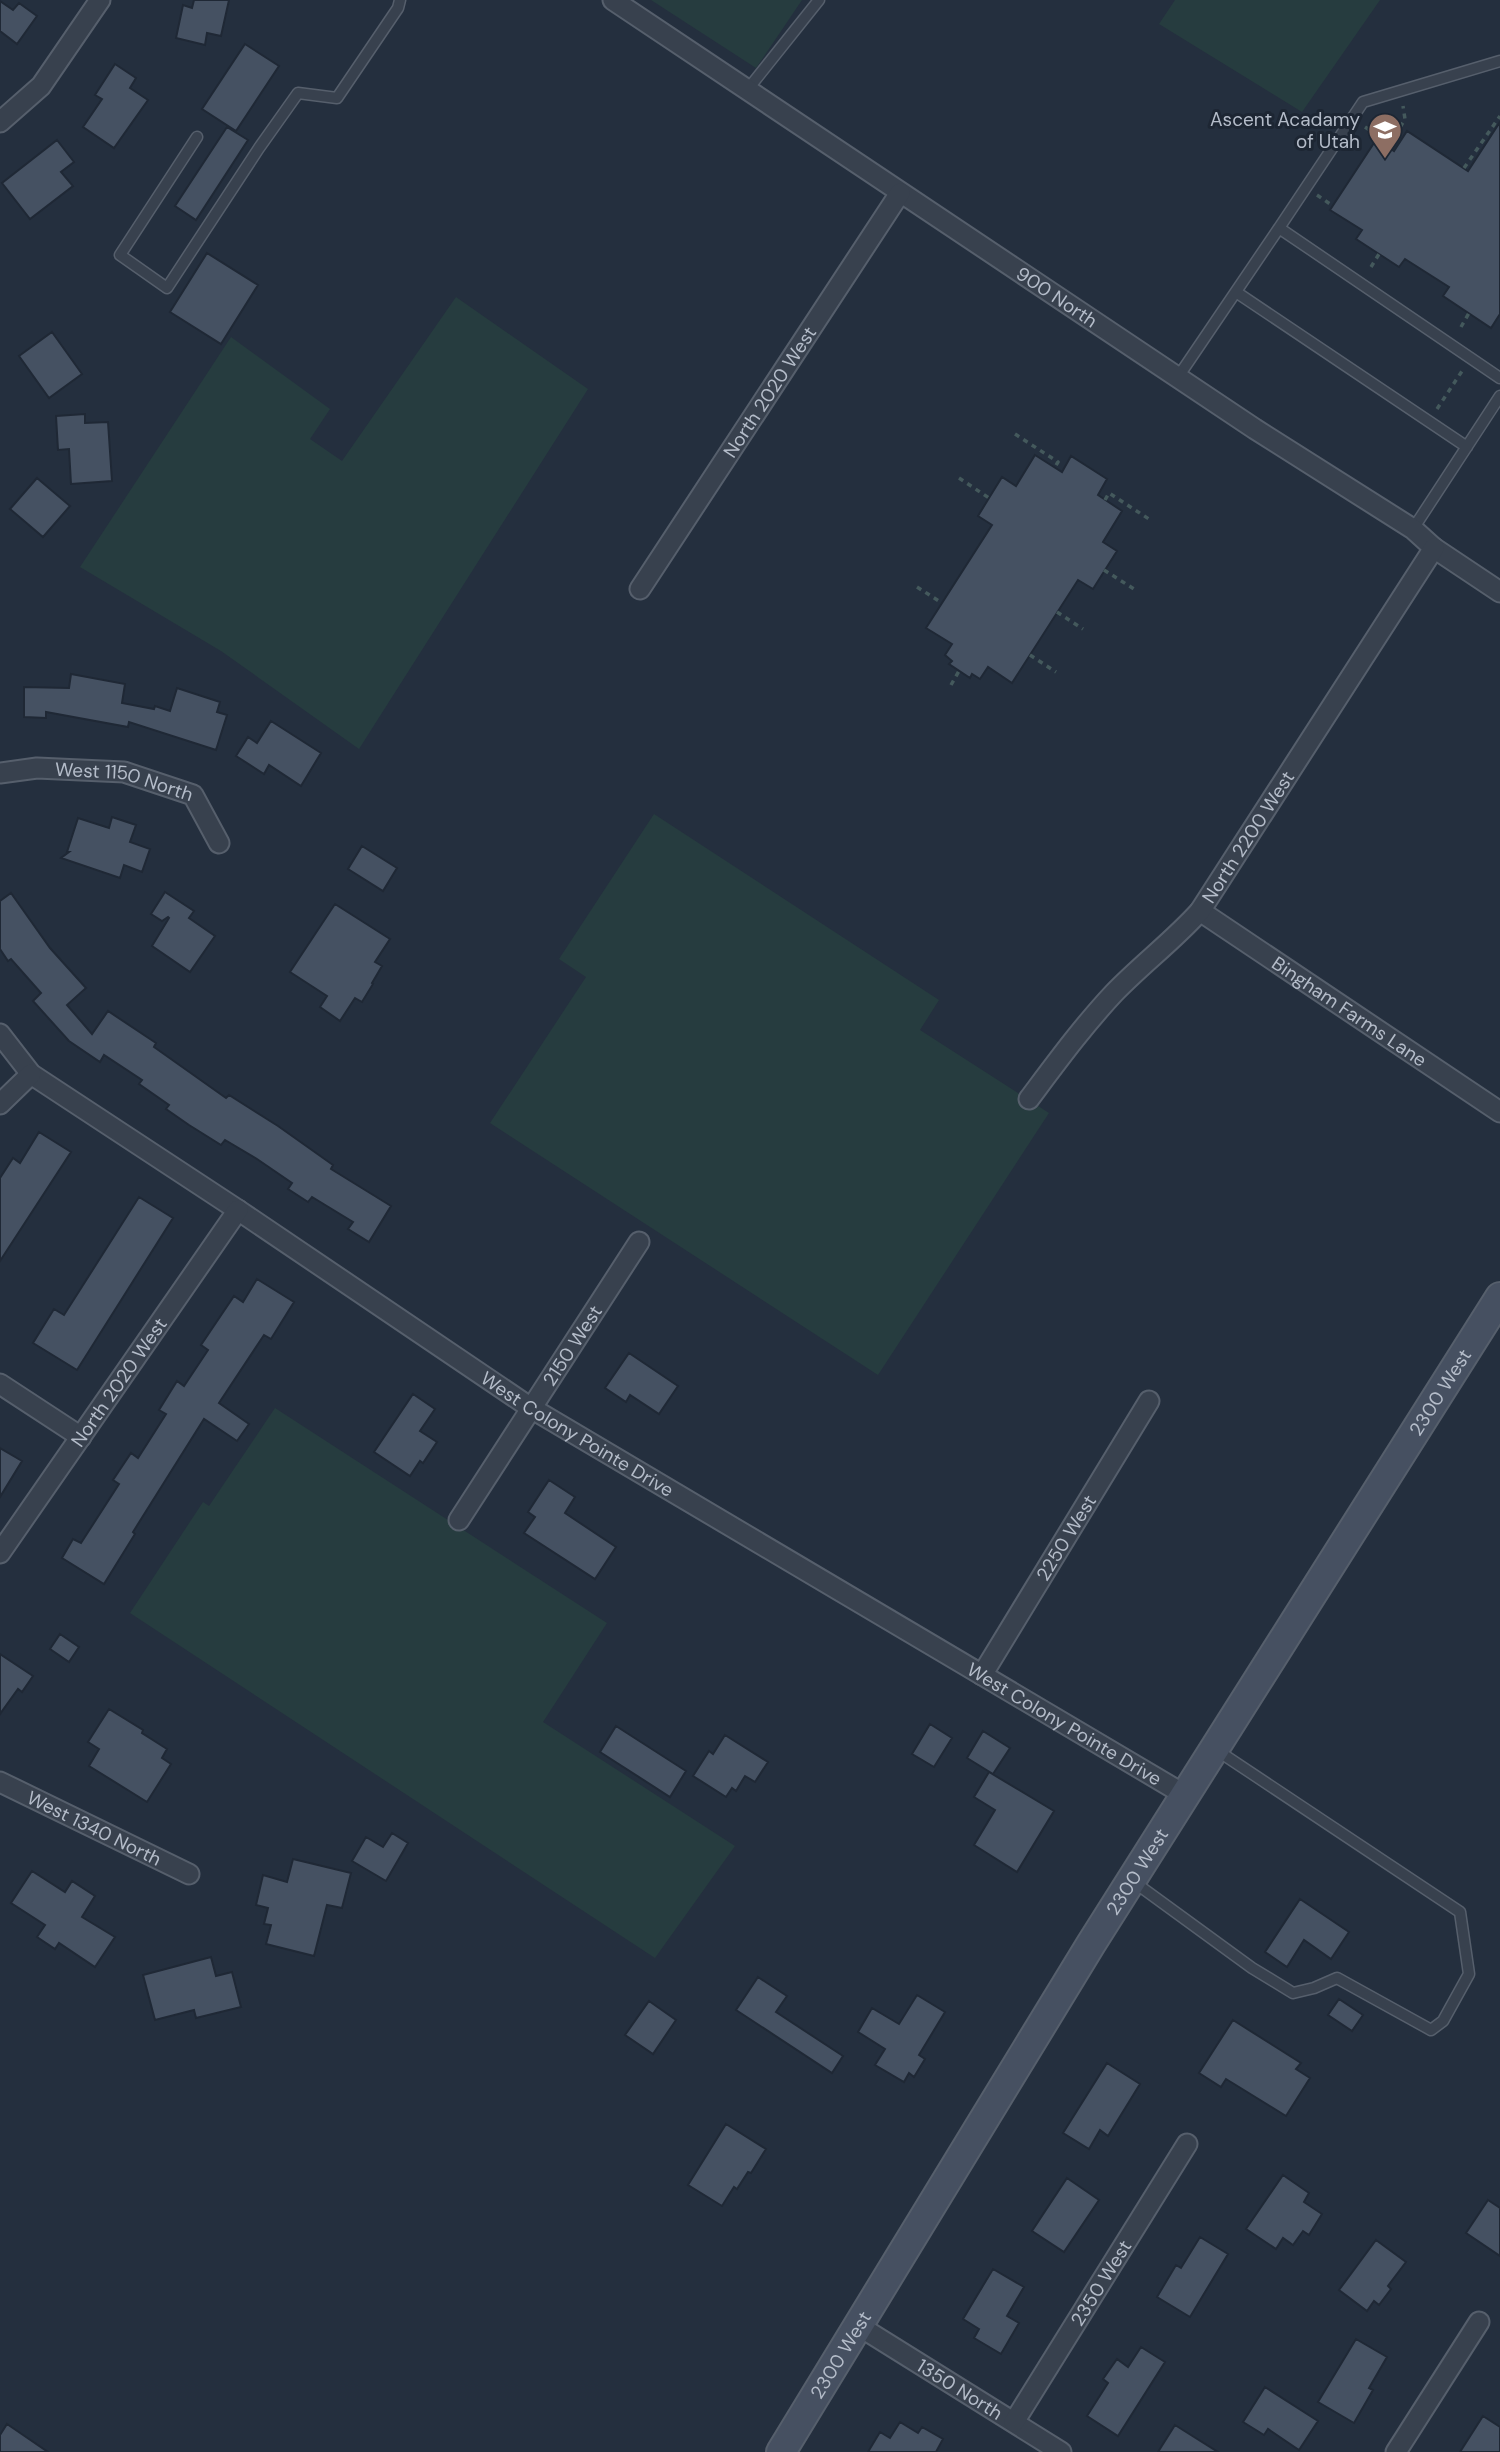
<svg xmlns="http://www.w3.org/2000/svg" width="1500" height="2452" font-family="'DM Sans',sans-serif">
<rect width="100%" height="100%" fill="#242f3e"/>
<!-- green -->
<path fill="#263c3f" d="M651 0H802L756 68Z
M1175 0H1380L1302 112 1159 24Z
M456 297 588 389 359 749 221 651 80 567 231 337 330 409 310 439 342 461Z
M654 814 939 1000 920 1030 1049 1113 878 1375 490 1123 586 977 559 959Z
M275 1408 607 1623 543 1722 735 1846 655 1958 130 1613 203 1502 209 1506Z"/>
<!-- building -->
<path fill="#455162" stroke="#1f2835" stroke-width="2" d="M194 0H229L221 36 207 33 205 45 176 38 183 5 192 8Z
M0 1 13 10 19 3 37 16 17 44 0 31Z
M245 44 279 66 236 131 202 109Z
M115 64 136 78 130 88 148 100 114 148 83 127 102 99 95 95Z
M1500 122V314L1491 328 1443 296 1449 287 1405 259 1399 267 1379 254 1356 239 1362 230 1330 210 1374 143 1382 149 1385 145 1394 151 1407 131 1468 171Z
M227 127 248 140 196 220 175 206Z
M57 140 74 162 61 172 73 186 30 219 2 183Z
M207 253 258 285 221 344 170 312Z
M52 332 82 374 49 398 19 356Z
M85 414V423L108 422 112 481 71 484 69 449 58 450 56 416Z
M1035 455 1062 472 1071 456 1107 479 1098 495 1122 511 1103 542 1117 551 1093 589 1078 580 1012 683 988 667 980 679 972 674 970 678 949 664 952 661 945 655 952 644 926 628 992 525 978 516 989 498 1002 477 1016 486Z
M37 478 70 506 43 537 10 509Z
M71 674 125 684 122 703 154 709 155 706 170 711 177 688 220 702 217 712 227 715 216 750 129 722 128 727 46 712V718L24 717V687L69 688Z
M271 721 321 753 301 786 269 765 264 774 236 756 248 737 257 743Z
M112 817 136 825 130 842 150 849 142 872 124 865 120 878 61 858 69 852H67L78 818 109 828Z
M362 846 397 868 383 891 348 869Z
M165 892 194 911 189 918 215 936 190 972 152 946 169 918 168 917 162 921 151 914Z
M11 893 50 948 86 988 67 1005 92 1034 108 1011 156 1043 154 1047 226 1098 229 1095 278 1126 333 1165 331 1169 391 1206 369 1242 348 1229 353 1222 312 1197 308 1202 288 1189 292 1183 257 1159 225 1140 221 1145 189 1125 166 1109 169 1105 139 1084 142 1080 104 1055 100 1062 69 1041 33 1001 41 993 11 959 8 961 0 949V901Z
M335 904 390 939 375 962 382 966 372 983 373 984 362 1002 355 998 340 1021 320 1007 327 996 290 972Z
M39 1132 71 1152 0 1261V1178L13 1158 20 1163Z
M139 1197 173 1218 77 1370 33 1343 54 1309 64 1315Z
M257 1279 294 1302 271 1339 264 1335 219 1403 249 1424 237 1441 204 1419 133 1532 135 1534 104 1584 62 1558 73 1539 81 1543 119 1484 113 1480 131 1453 138 1458 166 1414 159 1410 177 1381 184 1386 208 1350 201 1345 234 1296 243 1302Z
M629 1353 678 1386 659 1414 630 1395 626 1402 605 1388Z
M413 1394 435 1409 420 1431 437 1442 423 1463 420 1461 410 1476 374 1452Z
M0 1448 22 1461 0 1497Z
M549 1480 575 1497 565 1513 616 1547 595 1579 524 1533 535 1517 528 1512Z
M60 1634 79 1647 69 1662 50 1649Z
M0 1654 33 1676 22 1692 18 1689 0 1714Z
M109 1709 143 1730 142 1733 167 1749 162 1758 171 1764 147 1802 89 1766 99 1749 88 1742Z
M930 1724 952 1738 934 1767 912 1754Z
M616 1726 686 1771 670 1797 600 1752Z
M983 1731 1010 1748 993 1774 967 1758Z
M725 1735 768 1762 755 1782 745 1776 736 1791 732 1788 726 1797 693 1776 709 1751 713 1754Z
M989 1772 1054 1811 1017 1872 974 1845 995 1810 974 1797Z
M392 1833 408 1843 386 1881 352 1861 366 1837 383 1847Z
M293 1859 351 1873 342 1908 327 1905 314 1956 266 1944 271 1925 264 1924 268 1908 256 1905 263 1875 287 1882Z
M32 1871 65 1892 72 1881 95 1896 82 1917 115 1937 95 1967 59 1943 55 1949 37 1937 45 1925 11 1903Z
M1300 1899 1349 1932 1331 1959 1304 1940 1287 1967 1265 1952Z
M211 1957 216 1976 232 1972 241 2007 196 2018 194 2010 155 2020 143 1975Z
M758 1977 787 1996 776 2012 843 2056 832 2073 736 2010Z
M917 1995 945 2012 919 2055 925 2059 914 2077 909 2073 904 2082 875 2065 885 2049 858 2032 872 2008 899 2024Z
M1339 1999 1363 2015 1352 2031 1328 2015Z
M649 2001 676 2020 653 2054 625 2035Z
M1233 2020 1301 2063 1296 2069 1310 2078 1286 2116 1226 2079 1221 2087 1199 2073Z
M1107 2063 1140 2084 1108 2136 1100 2130 1089 2149 1063 2133Z
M726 2124 766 2149 751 2173 748 2172 737 2189 734 2187 722 2206 688 2185Z
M1283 2175 1309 2193 1304 2202 1322 2214 1309 2235 1303 2231 1293 2245 1283 2238 1276 2249 1246 2229Z
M1067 2178 1099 2200 1064 2252 1032 2231Z
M1488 2200 1500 2208V2256L1466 2233Z
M1200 2237 1228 2254 1190 2317 1157 2297 1176 2265 1181 2268Z
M1376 2240 1406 2262 1388 2286 1391 2289 1379 2305 1374 2301 1367 2311 1339 2290Z
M993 2269 1024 2287 1007 2316 1019 2323 1001 2354 974 2338 979 2329 963 2319Z
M1356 2339 1387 2357 1369 2388 1373 2390 1354 2423 1318 2402Z
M1141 2347 1165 2362 1118 2436 1087 2416 1108 2383 1103 2379 1117 2359 1128 2367Z
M1265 2387 1318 2421 1299 2450 1268 2429 1264 2435 1243 2422Z
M1483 2416 1500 2427V2452H1460Z
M900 2422 918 2433 922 2427 943 2439 936 2452H868L880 2432 890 2438Z
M7 2424 48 2452H0V2435Z
M1175 2425 1218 2452H1158Z"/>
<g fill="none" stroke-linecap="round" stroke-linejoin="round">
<!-- service casing -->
<g stroke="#565f6c" stroke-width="13">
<path id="service" d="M748 89 819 0
M197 137 120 255 167 288 259 148 298 93 337 98 398 8 400 0
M1279 228 1363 102 1500 61
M1236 292 1467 447
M1178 377 1279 228 1500 378
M1413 529 1500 396
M1134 1882 1252 1968 1293 1993 1314 1988 1337 1978 1431 2030 1443 2021 1469 1974 1460 1912 1215 1749"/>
</g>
<!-- minor casing -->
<g stroke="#565f6c" stroke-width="23">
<g id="minor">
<path id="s1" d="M613 0 1255 429 1413 529 1434 548 1500 592"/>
<path d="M0 122 41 86 100 0"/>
<path id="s2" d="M640 589 900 193"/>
<path id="s3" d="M0 773 37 768 124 772 193 795 219 843"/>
<path id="s4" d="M1200 911 1500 1112"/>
<path id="s5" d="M0 1034 31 1074 238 1210 531 1408 1185 1795"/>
<path id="s6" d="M1029 1099C1056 1063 1083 1026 1114 993 1142 964 1173 941 1200 911L1434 548"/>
<path d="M0 1104 31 1074"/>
<path d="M0 1384 81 1437"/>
<path id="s7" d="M459 1520 639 1242"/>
<path id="s8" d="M0 1553 238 1210"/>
<path id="s9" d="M982 1675 1149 1401"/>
<path id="s10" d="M0 1782 189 1874"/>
<path id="s11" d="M859 2326 1061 2452"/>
<path id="s12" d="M1014 2422 1187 2144"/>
<path d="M1396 2452 1479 2322"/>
</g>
</g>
<!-- secondary casing -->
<g stroke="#565f6c" stroke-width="32">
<g id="secondary">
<path id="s13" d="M781 2452 1091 1944 1500 1297"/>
</g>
</g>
<!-- path -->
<path stroke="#44595c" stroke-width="3.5" stroke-dasharray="5 5" stroke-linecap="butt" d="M1365 127 1390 144 1405 119 1403 106
M1464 168 1500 116
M1317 195 1333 206
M1371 267 1379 254
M1461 327 1469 313
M1437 409 1464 368
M1015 434 1058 462 1055 467
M959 478 989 498
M1105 500 1109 493 1152 521
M1104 570 1134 589
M917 587 942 603
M1057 612 1083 629
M1030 655 1056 672
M951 685 959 671"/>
<!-- service -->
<use href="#service" stroke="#38414e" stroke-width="10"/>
<!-- minor -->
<use href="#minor" stroke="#38414e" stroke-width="19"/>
<!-- secondary -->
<use href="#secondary" stroke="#465061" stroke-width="28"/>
</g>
<!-- icons -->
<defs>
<g id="school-pin" transform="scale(1.75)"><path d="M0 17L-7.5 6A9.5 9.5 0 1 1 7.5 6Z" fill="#8d6e63" stroke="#1d2633"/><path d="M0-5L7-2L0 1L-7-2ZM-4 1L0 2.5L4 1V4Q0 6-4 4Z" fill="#fff"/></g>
</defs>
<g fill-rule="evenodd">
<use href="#school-pin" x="1385" y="130"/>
</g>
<g text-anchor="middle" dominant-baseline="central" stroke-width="6" stroke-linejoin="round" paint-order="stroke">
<!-- poi labels -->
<g font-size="19" fill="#b4bcc9" stroke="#1d2633" text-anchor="end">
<text x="1360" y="119">Ascent Acadamy<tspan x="1360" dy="22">of Utah</tspan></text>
</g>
<!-- street labels -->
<g font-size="19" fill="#b4bcc9" stroke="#1d2633">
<text stroke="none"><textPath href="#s1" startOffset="534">900 North</textPath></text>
<text stroke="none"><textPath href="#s2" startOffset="236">North 2020 West</textPath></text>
<text stroke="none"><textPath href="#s3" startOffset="126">West 1150 North</textPath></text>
<text stroke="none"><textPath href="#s6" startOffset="343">North 2200 West</textPath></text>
<text stroke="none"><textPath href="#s4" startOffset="180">Bingham Farms Lane</textPath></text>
<text stroke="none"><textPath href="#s7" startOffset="208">2150 West</textPath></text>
<text stroke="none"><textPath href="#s8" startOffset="208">North 2020 West</textPath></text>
<text stroke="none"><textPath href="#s13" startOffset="1248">2300 West</textPath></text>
<text stroke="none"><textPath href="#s5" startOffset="705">West Colony Pointe Drive</textPath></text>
<text stroke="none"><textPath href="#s9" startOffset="161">2250 West</textPath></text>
<text stroke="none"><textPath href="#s5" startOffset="1272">West Colony Pointe Drive</textPath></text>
<text stroke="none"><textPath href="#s10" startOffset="105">West 1340 North</textPath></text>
<text stroke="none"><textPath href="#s13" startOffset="681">2300 West</textPath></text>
<text stroke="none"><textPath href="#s12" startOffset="164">2350 West</textPath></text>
<text stroke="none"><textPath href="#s13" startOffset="114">2300 West</textPath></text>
<text stroke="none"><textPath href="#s11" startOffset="119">1350 North</textPath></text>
</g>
</g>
</svg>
